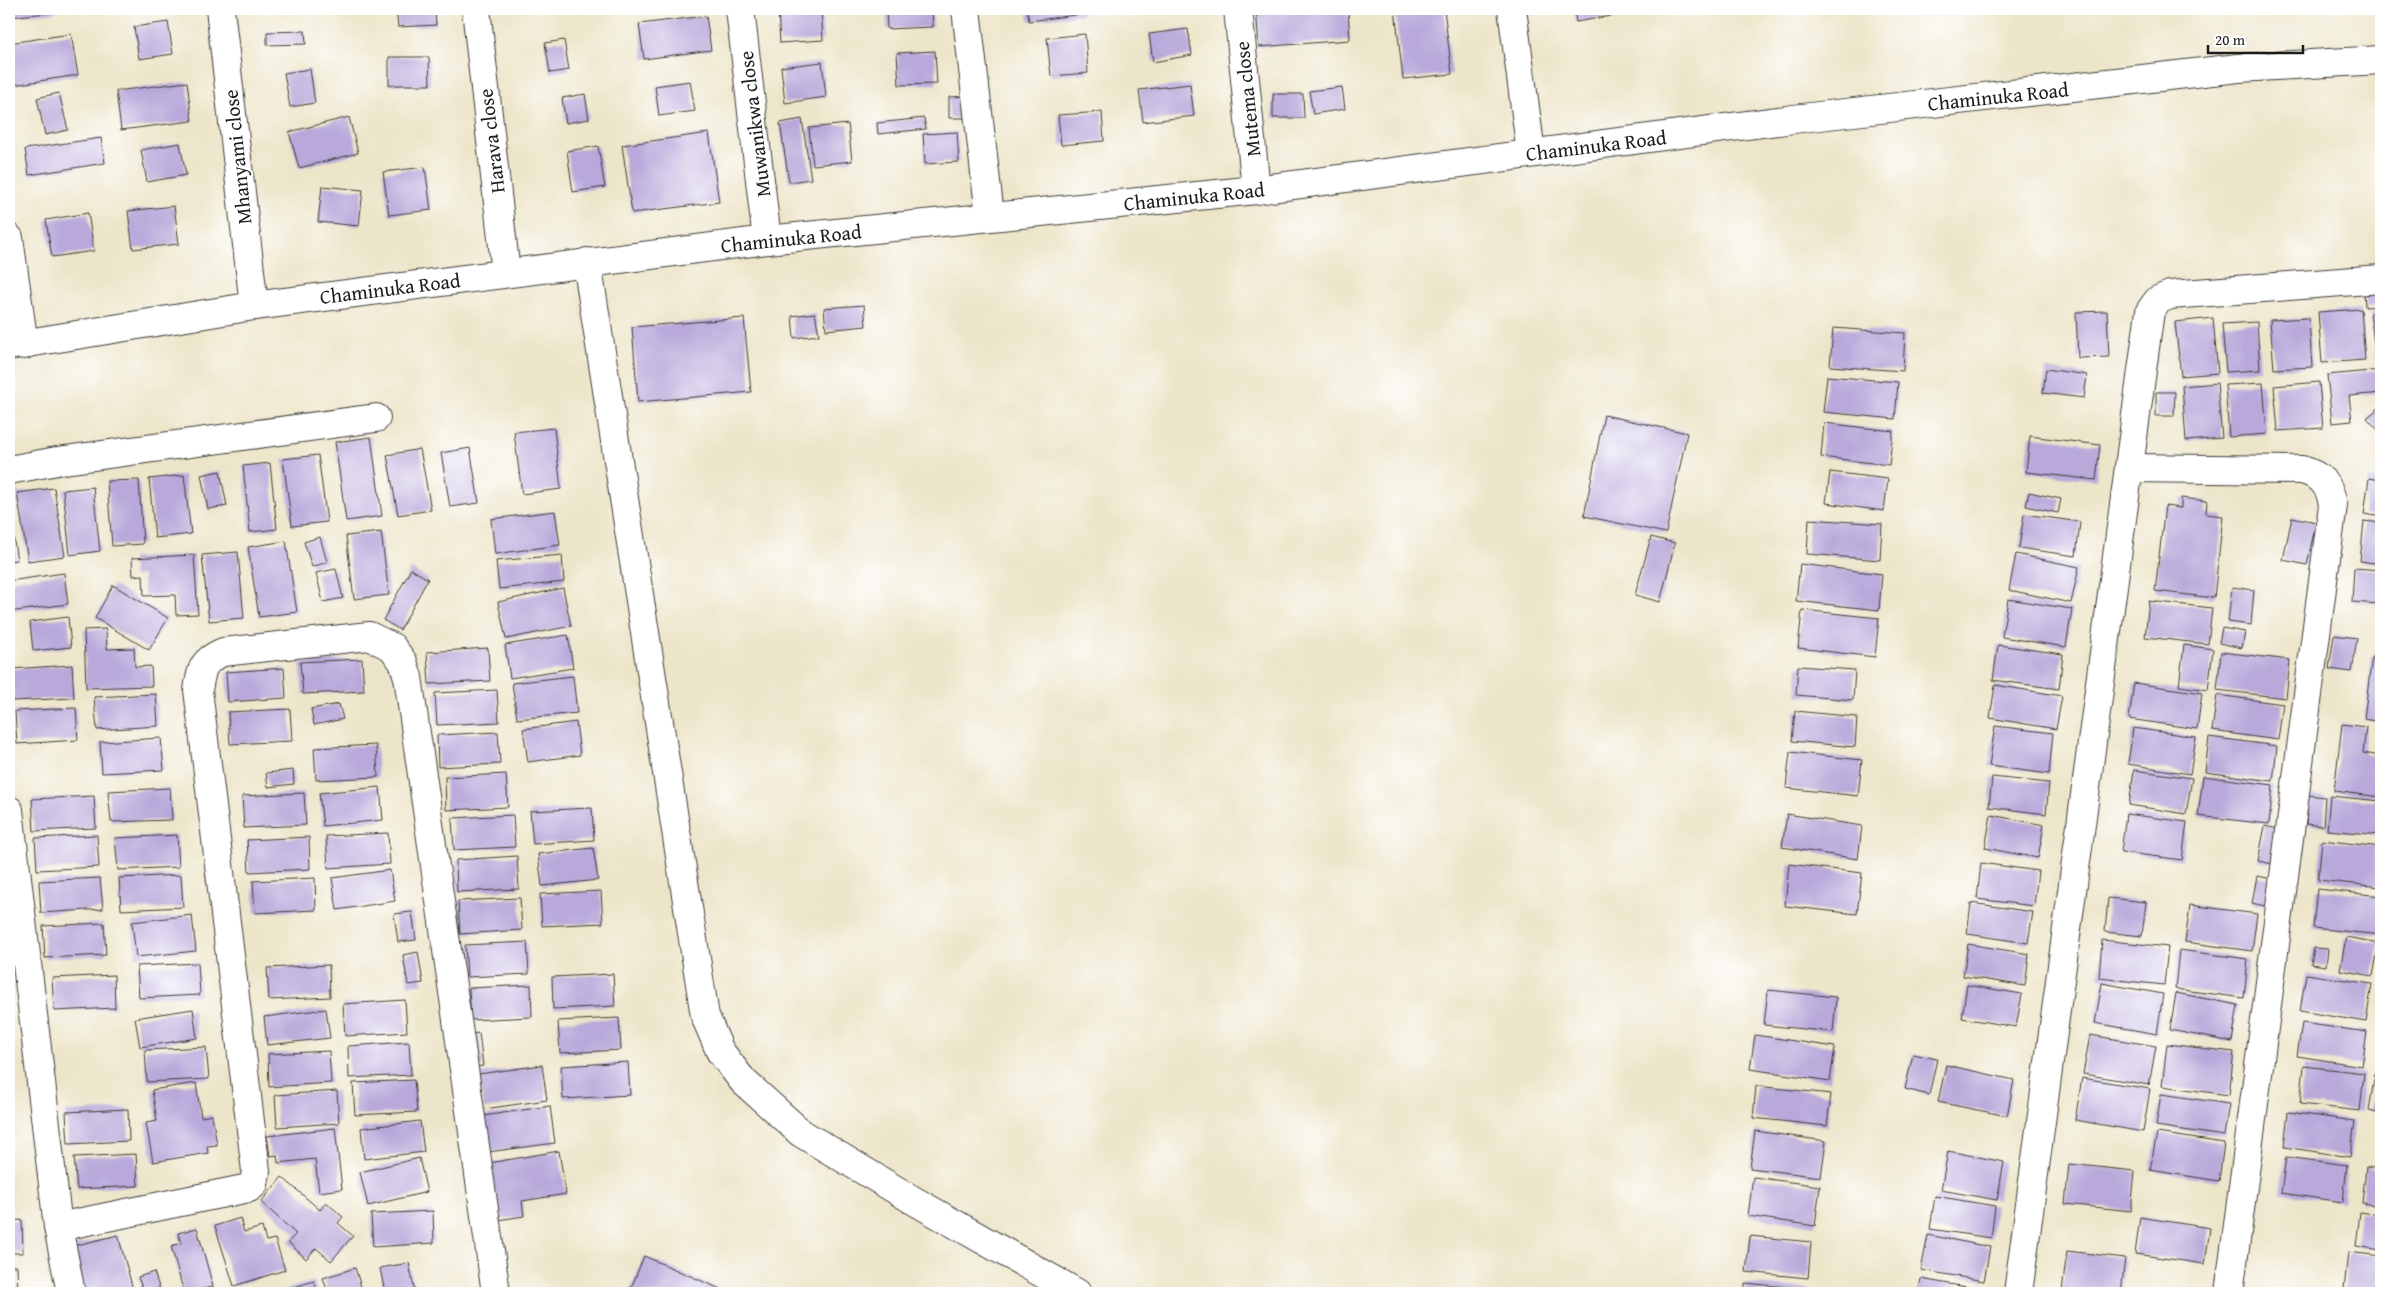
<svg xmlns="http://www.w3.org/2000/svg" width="2390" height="1302" font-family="'Gentium Book Plus',serif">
<rect width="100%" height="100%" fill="#fff"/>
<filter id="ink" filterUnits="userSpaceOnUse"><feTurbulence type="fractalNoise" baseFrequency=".02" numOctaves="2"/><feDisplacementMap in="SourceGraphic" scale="10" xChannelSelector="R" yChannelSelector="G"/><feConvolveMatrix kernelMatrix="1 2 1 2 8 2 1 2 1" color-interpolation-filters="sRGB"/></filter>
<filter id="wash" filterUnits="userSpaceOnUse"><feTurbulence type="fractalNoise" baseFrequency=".0096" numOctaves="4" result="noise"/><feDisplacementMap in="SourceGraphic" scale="20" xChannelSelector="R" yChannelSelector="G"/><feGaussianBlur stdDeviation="1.12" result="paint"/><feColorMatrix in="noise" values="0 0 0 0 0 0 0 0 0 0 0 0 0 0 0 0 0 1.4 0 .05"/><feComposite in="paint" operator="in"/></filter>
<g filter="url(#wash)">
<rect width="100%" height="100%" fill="#ede5c9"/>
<g id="blocks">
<!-- building -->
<path fill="#b8a9da" d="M9 9H56V12L9 17Z
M396 9H435L436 25 398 27Z
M778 9H821L823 40 780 43Z
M886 9H932L933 27 887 29Z
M1027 9H1082L1083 14 1029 21Z
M1256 9H1348L1350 40 1259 47Z
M1395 9H1444L1452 74 1403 79Z
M1574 9H1610L1611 16 1576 22Z
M706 16 711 50 644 59 639 24Z
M168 22 173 54 139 59 134 27Z
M1188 29 1192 55 1153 62 1149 34Z
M305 31 306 44 267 45V32Z
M71 34 78 75 13 85 9 43Z
M1085 34 1088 73 1051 76 1047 38Z
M564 40 569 70 550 73 545 43Z
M935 51 937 84 899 85 897 53Z
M389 57H429L430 85H389Z
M822 62 826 97 785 103 781 67Z
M310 69 315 103 290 107 284 73Z
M690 81 695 111 659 116 655 86Z
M187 82 192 121 121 130 116 91Z
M1190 84 1194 116 1143 122 1139 90Z
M1342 87 1345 109 1313 114 1309 91Z
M59 93 68 130 45 135 37 98Z
M585 94 589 119 566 123 562 98Z
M1273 94H1303L1304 118H1273Z
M974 96 975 118H949V97Z
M1102 112 1104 141 1061 145 1058 115Z
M349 117 358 153 299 168 289 132Z
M924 118 926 129 878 134 877 123Z
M802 119 811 179 789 182 780 123Z
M848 124 852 161 813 165 809 128Z
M957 132 959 162 925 164 923 134Z
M709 133 719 202 632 213 622 145Z
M101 138 105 163 29 175 25 149Z
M180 143 186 175 147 182 141 150Z
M598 146 605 187 573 192 567 151Z
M425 167 431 210 389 215 383 172Z
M322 186 363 190 359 226 318 222Z
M174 206 179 244 133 249 128 211Z
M88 213 94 251 52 257 46 220Z
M2381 291V306L2365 307 2364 292Z
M864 305 866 326 826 330 824 308Z
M2361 309 2365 360 2322 363 2318 312Z
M2107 311 2109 357 2078 358 2076 312Z
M2381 311V357L2376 358 2370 313Z
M815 313 819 335 794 338 792 316Z
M744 318 751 392 638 402 632 327Z
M2213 318 2218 373 2181 376 2175 322Z
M2309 318 2312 367 2274 369 2270 320Z
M2257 322 2260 370 2226 372 2222 324Z
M1833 328 1905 333 1903 371 1830 366Z
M2046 369 2087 375 2084 398 2043 393Z
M2381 370V393L2349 396 2352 421 2332 423 2327 375Z
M1827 376 1898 382 1895 419 1823 412Z
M2319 382 2323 428 2278 431 2274 386Z
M2217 383 2222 438 2186 441 2182 386Z
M2263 383 2267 434 2229 437 2225 385Z
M2156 392H2175L2174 416H2156Z
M2381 406V433L2367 418Z
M1604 415 1687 433 1666 533 1584 516Z
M1824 423 1893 431 1889 465 1821 457Z
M554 428 561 489 522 494 514 432Z
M2030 436 2100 445 2096 480 2026 472Z
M371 437 382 516 346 521 335 442Z
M470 448 479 503 450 507 441 453Z
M420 449 431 510 398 515 387 455Z
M318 455 327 522 292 526 283 459Z
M270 463 277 529 250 532 243 466Z
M220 471 227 506 208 509 201 475Z
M1830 472 1888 479 1884 511 1826 503Z
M184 475 191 534 155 538 149 479Z
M2369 478 2381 480V517L2364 514Z
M139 480 143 544 112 546 107 481Z
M93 487 100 551 70 555 63 490Z
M54 488 65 556 28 561 17 493Z
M2029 492 2061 499 2058 513 2026 506Z
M2181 498 2207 501 2206 514 2223 516 2214 598 2155 591 2165 506 2181 508Z
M555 511 560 545 495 554 491 519Z
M2024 514 2080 522 2076 556 2019 548Z
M2292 517 2316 522 2307 565 2283 560Z
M1809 519 1882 524 1880 560 1807 554Z
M2364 521 2381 523V564L2360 561Z
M9 522H11L17 560 9 561Z
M381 532 389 595 354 599 346 536Z
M320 537 327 562 312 567 304 542Z
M1651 537 1675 543 1660 602 1635 595Z
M286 541 297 612 259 617 248 547Z
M238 552 244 618 209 621 202 555Z
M2016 554 2079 567 2071 603 2009 590Z
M194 555 198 614 176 615 175 595 144 596 143 575 133 576 132 558Z
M562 555 564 582 499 589 496 561Z
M1800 564 1882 574 1879 610 1796 601Z
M2354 568 2381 570V604L2352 602Z
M336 569 343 598 323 602 316 573Z
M411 569 428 579 400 630 383 620Z
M64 573 68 604 9 612V581Z
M113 585 168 618 149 650 95 618Z
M2232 587 2254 590 2251 625 2228 622Z
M563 588 571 626 506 639 498 602Z
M2008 599 2072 609 2066 647 2002 637Z
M2149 601 2212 608 2208 644 2145 637Z
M1802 610 1879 618 1875 657 1798 648Z
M68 617 71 647 33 651 30 622Z
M2222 628 2245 632 2242 648 2219 643Z
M106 629 107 649 134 648 135 667 151 666 152 686 86 688 84 630Z
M568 635 573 668 510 678 505 645Z
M2334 635 2357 638 2352 672 2329 669Z
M1998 645 2063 654 2059 689 1993 680Z
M2184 645 2213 649 2208 690 2179 686Z
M488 648 490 681 429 684 427 652Z
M2221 652 2290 660 2286 698 2217 690Z
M2372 656 2381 657V722L2364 719Z
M362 659 364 691 303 694 300 662Z
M72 665 74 698 12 701 11 669Z
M1798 666 1855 670 1853 700 1796 695Z
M284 668 286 698 228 702 226 672Z
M573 676 577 713 517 719 512 683Z
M2134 683 2202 693 2197 729 2129 719Z
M1995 685 2062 696 2056 729 1990 718Z
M497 690 499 722 437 725 435 693Z
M156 694 158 726 97 730 94 697Z
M2217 695 2283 704 2278 740 2212 731Z
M339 704 343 719 314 725 311 709Z
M76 708 78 740 17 744 15 711Z
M290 709 292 741 230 744 228 712Z
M1795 711 1857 717 1855 747 1792 741Z
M576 722 580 755 528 762 523 729Z
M2342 724 2366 727 2363 753 2381 756V797L2334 791Z
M1995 726 2053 733 2049 774 1989 766Z
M2133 728 2196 737 2190 774 2128 764Z
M498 732 500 764 438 767 437 735Z
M2209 737 2277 746 2273 781 2205 772Z
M161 738 164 770 102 773 100 742Z
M376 745 378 777 316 780 314 748Z
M1790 752 1862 760 1858 796 1786 788Z
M293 770 294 784 268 787 266 773Z
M2134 770 2192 778 2186 814 2129 805Z
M506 774 508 807 446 810 445 777Z
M2203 776 2273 785 2269 824 2198 816Z
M1992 777 2049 783 2046 814 1989 807Z
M380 787 383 820 323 826 319 793Z
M170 788 172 820 111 822 108 791Z
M304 793 306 825 244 828 242 796Z
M2308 795 2325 797 2323 826 2306 824Z
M94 796 96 828 34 831 32 799Z
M2330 796 2381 801V835L2327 830Z
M592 808 594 840 533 844 530 811Z
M1787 814 1862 826 1858 859 1782 847Z
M2126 814 2187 822 2182 860 2121 852Z
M513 815 515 847 454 850 452 818Z
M1991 815 2044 825 2038 858 1985 848Z
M2265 826 2286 831 2278 865 2258 861Z
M388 833 390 864 328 868 326 836Z
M97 835 99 867 37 870 35 838Z
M177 835 179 867 118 870 115 838Z
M309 837 310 869 249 872 247 840Z
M2322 840 2381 847V887L2318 880Z
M593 848 598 880 542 886 538 854Z
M517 856 519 889 457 892 456 860Z
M1981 863 2038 871 2034 906 1977 899Z
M1789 864 1862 873 1857 914 1785 906Z
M390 870 395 901 337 910 332 878Z
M181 875 183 907 121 910 119 878Z
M2257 876 2278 880 2273 908 2252 903Z
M100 878 103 909 41 913 39 881Z
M315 878 316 910 255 913 253 881Z
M2317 889 2381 896V935L2313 928Z
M601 891 603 923 542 926 540 894Z
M520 898 522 930 460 934 458 901Z
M2108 898 2146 902 2142 936 2105 932Z
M1971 903 2033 912 2028 943 1967 934Z
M2190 905 2257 914 2252 951 2185 942Z
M412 912 416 940 398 942 394 914Z
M192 915 196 951 136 957 132 922Z
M104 923 106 955 45 958 43 926Z
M2346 937 2379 943 2373 976 2340 970Z
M2102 940 2168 947 2164 985 2099 978Z
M527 942 529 974 467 977 465 945Z
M1968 944 2029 954 2025 986 1963 976Z
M2314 948 2328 949 2326 966 2311 964Z
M2179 950 2248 959 2244 998 2175 989Z
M418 952 423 983 408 985 403 955Z
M198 963 200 995 139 998 137 966Z
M329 965 330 997 269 1000 267 968Z
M613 974 615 1006 553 1009 552 977Z
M2306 974 2372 984 2366 1022 2300 1011Z
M114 975 115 1008 54 1011 52 978Z
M2102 983 2163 994 2157 1034 2095 1023Z
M531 985 532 1017 471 1020 469 988Z
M1967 985 2022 994 2016 1027 1962 1018Z
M1768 990 1836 997 1833 1032 1764 1025Z
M2176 993 2238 1005 2232 1042 2170 1030Z
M405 1000 407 1032 345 1036 343 1004Z
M193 1009 197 1038 140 1047 135 1018Z
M326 1009 330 1038 267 1045 264 1017Z
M619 1018 621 1050 560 1053 558 1021Z
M2302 1023 2367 1032 2362 1066 2297 1056Z
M479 1033 483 1066 468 1068 464 1035Z
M1755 1035 1835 1047 1830 1081 1750 1069Z
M2090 1035 2156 1046 2149 1085 2083 1074Z
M409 1042 411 1075 349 1078 348 1046Z
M2167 1044 2234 1052 2229 1095 2162 1086Z
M206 1047 209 1079 147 1082 145 1050Z
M329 1051 331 1083 269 1087 268 1054Z
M1913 1054 1937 1059 1929 1095 1905 1089Z
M628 1062 630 1095 563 1099 561 1066Z
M542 1065 547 1100 484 1109 479 1074Z
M1946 1065 2014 1080 2007 1116 1938 1102Z
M2304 1066 2364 1073 2360 1111 2300 1104Z
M2375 1074 2381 1075V1113L2369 1110Z
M2082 1078 2150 1089 2143 1132 2075 1120Z
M414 1080 417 1112 355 1115 353 1083Z
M196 1083 201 1117 212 1115 217 1145 207 1146 208 1153 153 1162 146 1123 157 1121 152 1090Z
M1756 1086 1831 1094 1827 1126 1753 1118Z
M337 1091 339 1123 277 1127 275 1095Z
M2161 1094 2229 1104 2224 1136 2156 1126Z
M550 1106 555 1143 488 1152 483 1116Z
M128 1109 129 1141 68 1144 66 1112Z
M2288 1112 2355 1121 2350 1157 2284 1147Z
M420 1121 424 1152 364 1159 361 1128Z
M335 1128 342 1189 319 1192 315 1159 278 1163 277 1155 270 1156 267 1136Z
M1755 1131 1826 1141 1821 1177 1750 1168Z
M2157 1133 2224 1143 2219 1181 2150 1170Z
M559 1151 566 1194 522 1201 524 1216 498 1220 489 1163Z
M1948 1151 2004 1162 1997 1200 1941 1190Z
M136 1154 138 1186 77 1189 74 1157Z
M2286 1157 2347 1165 2343 1202 2281 1193Z
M419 1158 427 1192 368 1206 360 1172Z
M2069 1164 2135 1171 2131 1211 2065 1204Z
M2366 1167 2381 1169V1206L2362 1203Z
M282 1177 320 1210 326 1202 343 1217 338 1223 353 1236 331 1261 316 1248 306 1259 288 1242 296 1234 261 1202Z
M1753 1177 1820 1186 1815 1226 1748 1216Z
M1935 1196 1995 1206 1991 1238 1930 1229Z
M433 1211 434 1243 373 1247 371 1214Z
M2360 1212 2381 1215V1250L2356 1246Z
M2140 1217 2210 1228 2205 1264 2135 1254Z
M240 1218 244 1232 262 1227 266 1241 275 1239 285 1270 234 1286 215 1226Z
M22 1220 23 1253H9V1221Z
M197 1228 213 1287 184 1293 171 1246 181 1243 178 1233Z
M118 1235 134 1293H81L69 1247Z
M1928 1235 1990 1247 1984 1281 1921 1270Z
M1750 1236 1811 1242 1808 1278 1746 1272Z
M2067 1251 2125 1258 2121 1293 2062 1291Z
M2348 1252 2381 1256V1293L2344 1290Z
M644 1256 725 1291 724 1293H629Z
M409 1263 415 1293H385L380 1268Z
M9 1266H17L18 1293H9Z
M355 1268 363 1293H328L323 1278Z
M154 1272 161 1293H144L138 1277Z
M1921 1279 1983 1290 1982 1293H1918Z
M314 1281 318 1293H274Z
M1745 1283 1808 1289V1293H1745Z"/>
</g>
</g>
<g filter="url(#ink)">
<use href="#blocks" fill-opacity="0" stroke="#3b3a36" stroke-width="1"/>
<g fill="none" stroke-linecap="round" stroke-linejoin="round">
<!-- minor casing -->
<g stroke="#3b3a36" stroke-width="30">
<path id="minor" d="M220 9 254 306
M476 9 506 273
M740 9 767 240
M966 9 990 216
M1238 9 1256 190
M1512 9 1531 153
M9 238 24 345
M587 262 705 1016 720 1051 743 1081 801 1133 911 1199 1077 1293
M2129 468 2302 470C2321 475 2330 485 2333 505L2229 1293
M9 470 57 461 376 418
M9 810 58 1227 71 1293
M58 1227 249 1188 254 1184 256 1171 198 690C202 668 202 661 223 652L369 636 392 647 403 662 408 677 496 1293
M2018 1293 2150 311 2158 300 2170 295 2381 279"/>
</g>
<!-- major casing -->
<g stroke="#3b3a36" stroke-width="30">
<path id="major" d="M9 346 254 306 767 240 1256 190 1793 119 2238 68 2381 60"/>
</g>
<!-- minor -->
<use href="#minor" stroke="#fff" stroke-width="28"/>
<!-- major -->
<use href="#major" stroke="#fff" stroke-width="28"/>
</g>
</g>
<g text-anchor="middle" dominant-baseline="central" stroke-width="4" stroke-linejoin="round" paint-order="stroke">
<!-- street labels -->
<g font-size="20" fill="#1c1c1c" stroke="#fff">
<text transform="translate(1998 96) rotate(-6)">Chaminuka Road</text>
<text transform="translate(1247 99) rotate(-96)">Mutema close</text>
<text transform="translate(754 124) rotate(-97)">Muwanikwa close</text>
<text transform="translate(491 141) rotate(-97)">Harava close</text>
<text transform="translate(1596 145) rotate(-7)">Chaminuka Road</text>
<text transform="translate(237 157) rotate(-96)">Mhanyami close</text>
<text transform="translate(1194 196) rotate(-6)">Chaminuka Road</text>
<text transform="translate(791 238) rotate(-6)">Chaminuka Road</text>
<text transform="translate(390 288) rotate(-7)">Chaminuka Road</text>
</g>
</g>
<!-- margin -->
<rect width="2390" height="1302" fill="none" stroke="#fff" stroke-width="30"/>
<!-- scale -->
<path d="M2208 45v8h95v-8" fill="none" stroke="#1c1c1c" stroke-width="2.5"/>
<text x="2215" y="45" font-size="15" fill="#1c1c1c" stroke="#ffffff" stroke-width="4" paint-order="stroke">20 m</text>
</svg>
